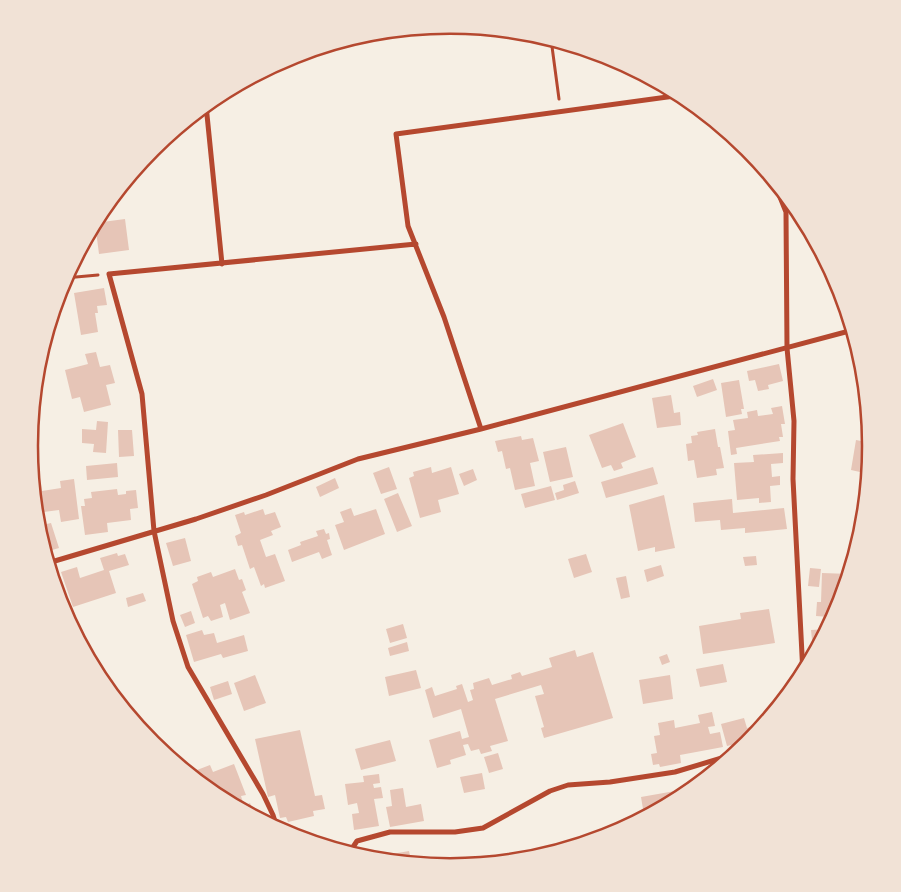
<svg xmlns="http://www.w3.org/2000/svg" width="901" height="892" font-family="Helvetica,sans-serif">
<rect width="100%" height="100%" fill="#f6efe4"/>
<!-- building -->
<path fill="#e6c5b7" d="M125 219 129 250 99 254 95 223Z
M104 288 107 305 97 306 98 313H95L98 332 81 335 74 293Z
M96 352 100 367 110 365 115 383 106 385 111 405 84 412 80 397 72 399 65 370 88 364 85 354Z
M779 364 783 381 768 385 769 389 758 391 755 380 749 381 747 371Z
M713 379 717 390 697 397 693 386Z
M739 380 744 409H741L742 414 726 417 721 383Z
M671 395 674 413 680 412 681 425 657 428 652 398Z
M782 406 785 424H781L783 437H779L780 441 736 448 737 454 731 455 728 431 735 430 733 420 748 418 747 412 757 410 758 416 773 414 771 408Z
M97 421 108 422 106 453 93 452 94 444 82 443V429L96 430Z
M623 423 636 457 621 463 623 468 614 471 611 465 602 468 589 435Z
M715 429 718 447H720L724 468 716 469 717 475 697 478 694 460 688 461 686 444 692 443 691 436 698 435 697 432Z
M118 430H132L134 456 119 457Z
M521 436 522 440 533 438 539 461 530 463 535 486 515 490 510 468 506 469 502 451 498 452 495 441Z
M856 440 871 443 869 474 851 470Z
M566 447 573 477 550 482 543 452Z
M783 453V463L771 464 772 477 780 476V485L770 486 771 502 759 503V498L737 500 734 463 754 462 753 455Z
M117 463 118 477 87 480 86 466Z
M389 467 397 489 381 494 373 473Z
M431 467 432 473 451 467 459 494 438 500 441 512 420 518 409 478 414 476 413 472Z
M653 467 658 484 606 498 601 482Z
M473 469 477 480 464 486 459 474Z
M335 478 339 488 320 497 316 487Z
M74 479 79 519 61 522 59 510 36 513 33 485 41 484 42 491 61 488 60 481Z
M575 481 579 493 557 500 555 493 564 490 563 485Z
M551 486 555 500 525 508 521 494Z
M117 489 118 495 126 494V491L136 490 138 508 130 509 131 520 107 523 108 532 85 535 81 506H85L84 499 92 498 91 492Z
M398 493 412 526 397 532 384 499Z
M664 495 675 548 655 552V547L638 551 629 505Z
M732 499 733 513 784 508 787 529 745 533V528L721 530 720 520 695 522 693 503Z
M351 508 354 516 376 509 385 534 344 550 335 525 344 522 340 512Z
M263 509 265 515 275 512 281 527 271 531 273 535 260 540 266 557 275 554 285 581 265 588 264 584 261 586 254 567 250 569 242 545 238 546 235 536 241 533 235 515 244 512 245 515Z
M40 518 42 525 51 523 59 548 45 552 38 528 37 519Z
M324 529 326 534 329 533 330 539 327 540 332 555 322 559 319 552 292 562 288 550 301 545 300 542 318 536 316 531Z
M185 538 191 561 173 566 166 543Z
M117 553 118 556 125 554 129 565 109 571 116 593 73 607 61 572 77 567 80 578 104 570 100 558Z
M586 554 592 572 574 578 568 559Z
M756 556 757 565 745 566 743 557Z
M661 565 664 576 647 582 644 570Z
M810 568 821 569 819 587 808 586Z
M235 569 239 580 242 579 246 590 242 592 250 613 230 620 225 603 220 605 223 617 211 621 208 616 203 618 192 584 198 581 197 577 211 572 213 577Z
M822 573 850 574 840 605H831L830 617 816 616 817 602H821Z
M626 576 630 597 621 599 616 578Z
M143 593 146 601 128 607 126 598Z
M769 609 775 643 703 654 699 626 741 619 740 613Z
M191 611 195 623 185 627 180 615Z
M403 624 407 638 390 643 386 629Z
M828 629 822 639 812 640 811 630Z
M202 630 204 635 214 633 217 643 244 635 248 651 223 658 221 654 194 662 186 635Z
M407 642 409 651 390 656 388 648Z
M575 650 577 657 593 652 613 718 544 738 541 728 544 727 535 696 544 694 541 685 495 699 508 741 490 746 492 751 481 754 479 749 471 751 468 744 463 745 466 755 450 760 451 764 437 768 429 740 460 731 462 739 469 737 461 709 433 718 425 690 432 687 435 696 457 689 456 686 462 684 468 702 473 700 470 690 474 689 473 683 489 678 492 685 512 679 511 675 520 672 522 676 552 667 549 658Z
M667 654 670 662 662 665 659 657Z
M723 664 727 682 700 687 696 669Z
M416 670 421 688 389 696 385 677Z
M255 675 266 703 244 711 234 683Z
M670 675 673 699 643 704 639 680Z
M228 681 232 694 214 700 210 687Z
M712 712 715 726 708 727 710 734 720 732 723 747 680 755 681 763 660 767 659 764 653 765 651 754 657 753 654 736 660 735 658 723 674 720 675 728 700 723 698 715Z
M744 718 747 728 750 727 752 734 747 735 748 741 727 746 721 724Z
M300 730 315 796 322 795 325 809 313 811 314 816 288 822 286 817 280 818 275 795 268 797 255 739Z
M390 740 396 761 361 770 355 749Z
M498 753 503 769 489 773 484 757Z
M234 764 246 795 241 796 244 806 250 803 256 817 239 808 235 798 227 802 216 796 199 781 201 780 197 770 210 765 213 772Z
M482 773 485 789 464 793 460 777Z
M379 774 380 783 373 784 374 788 381 787 383 798 374 799 379 826 354 830 352 814 359 813 357 803 348 805 345 784 364 782 363 776Z
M403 788 406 807 421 804 424 821 390 827 386 807 392 806 390 790Z
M675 791 676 800 651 814 644 815 641 797Z
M409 851 411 860 417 859 418 864 382 860 381 856Z"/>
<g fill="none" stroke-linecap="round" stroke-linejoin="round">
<!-- path -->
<path stroke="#b5482f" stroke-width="3" d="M551 39 559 99
M65 278 98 275"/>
<!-- minor -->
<path stroke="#b5482f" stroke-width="5" d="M206 105 222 264
M764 168 776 187 786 212 787 348 794 421 793 479 803 674
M481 429 444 317 408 226 396 134 682 95
M48 563 196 519 266 495 358 459 481 429 853 330
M277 828 273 815 263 794 188 667 173 621 154 531 142 394 109 274 416 244
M349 853 357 841 390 832H455L483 828 550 791 568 785 610 782 675 772 735 754"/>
</g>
<!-- crop -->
<path d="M0 0H901V892H0ZM38 446a412 412 0 1 1 824 0a412 412 0 1 1-824 0Z" fill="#f1e2d6" fill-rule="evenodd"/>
<path fill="none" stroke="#b5482f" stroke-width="2.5" d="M38 446a412 412 0 1 1 824 0a412 412 0 1 1-824 0Z"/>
</svg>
